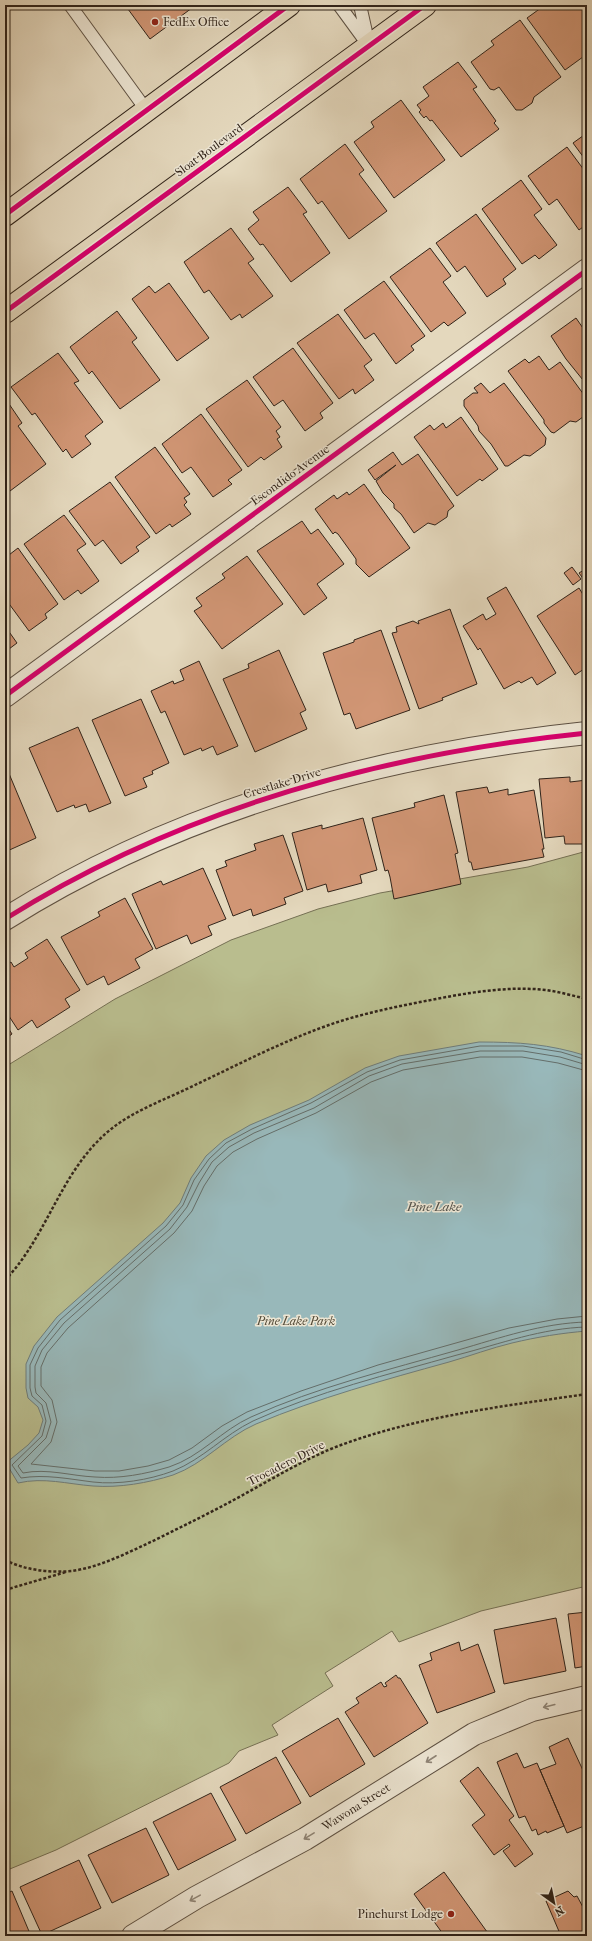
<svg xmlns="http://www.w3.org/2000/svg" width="592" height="1941" font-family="'IM FELL French Canon',serif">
<rect width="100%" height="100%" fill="#e4d8bd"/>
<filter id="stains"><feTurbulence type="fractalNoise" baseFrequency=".005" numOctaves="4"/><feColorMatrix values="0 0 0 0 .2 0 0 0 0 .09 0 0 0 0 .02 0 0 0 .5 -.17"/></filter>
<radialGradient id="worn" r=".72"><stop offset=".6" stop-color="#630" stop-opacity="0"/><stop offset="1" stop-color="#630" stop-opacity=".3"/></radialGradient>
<!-- green -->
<path fill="#b9bd8e" stroke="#757054" d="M587 851V1586L481 1611 399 1642 392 1631 325 1673 333 1686 272 1725 278 1735 239 1751 229 1763 56 1850 5 1871V1067L115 999 231 940 318 909 380 893 528 867Z"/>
<!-- water -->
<path fill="#98b8ba" stroke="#6f7d7a" d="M479 1042C519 1042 549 1044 587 1056V1331C562 1333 537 1337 512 1343 491 1348 470 1356 449 1362 384 1380 318 1398 256 1424 226 1437 204 1464 173 1475 148 1483 119 1488 93 1486 67 1484 44 1477 18 1483L6 1463 28 1445 39 1433 43 1420 38 1407 28 1398 26 1388V1364L34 1346 57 1317 163 1223 180 1203 191 1178 206 1156 224 1140 250 1125 309 1100 365 1068 399 1056Z"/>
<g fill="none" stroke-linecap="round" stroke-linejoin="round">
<!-- shore -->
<path stroke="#646e6a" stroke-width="1" d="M587 1060 561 1052 523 1046H480L400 1060 367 1072 311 1103 252 1129 226 1143 209 1159 194 1180 183 1205 166 1226 60 1320 38 1348 30 1365V1388L32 1396 42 1405 46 1421 42 1436 12 1465 21 1478C45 1474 69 1479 93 1482 118 1485 149 1480 173 1471 203 1459 224 1435 253 1421 316 1392 390 1374 457 1355 500 1344 542 1328 587 1327
M587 1065 560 1057 523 1051H480L402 1064 369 1076 314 1108 254 1133 229 1147 212 1162 199 1183 187 1207 170 1229 64 1323 42 1350 35 1366V1387L36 1393 46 1403 51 1422 46 1438 18 1466 23 1473C47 1468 71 1476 95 1477 120 1479 145 1474 169 1467 200 1457 222 1430 251 1417 317 1387 388 1370 458 1350 500 1338 542 1323 587 1322
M587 1071 558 1063 522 1057H480L403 1070 371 1082 316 1113 257 1139 233 1152 217 1166 204 1186 192 1211 174 1233 68 1328 47 1353 41 1367V1386L52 1400 57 1422 51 1442 31 1464 95 1471H119L148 1466 169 1460 192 1448 222 1426 247 1412 301 1391 378 1365 509 1328 557 1319 587 1316"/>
</g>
<!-- building -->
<path fill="#d19675" stroke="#31241a" d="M125 5H196L150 39Z
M545 5H587V54L565 70 527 18Z
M520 20 561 77 534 97 532 103 522 110H516L499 87 494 90 490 89 471 62 494 45 491 41Z
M458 62 477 87 473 89 496 121 494 123 499 129 461 157 432 120 430 121 426 116 424 118 419 112 421 110 417 105 429 96 423 87Z
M401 100 445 160 394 198 354 142 374 127 371 122Z
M587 133V162L573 143Z
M345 144 364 170 359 174 387 211 349 239 322 201 318 204 300 179Z
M567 147 587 174V224L579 230 557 199 549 205 528 176Z
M521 180 542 209 534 215 557 245 539 259 535 255 522 264 482 209Z
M288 187 307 212 303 214 330 253 291 282 263 244 260 245 248 229 259 220 253 212Z
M476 214 516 269 503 279 506 284 487 297 465 266 457 272 436 243Z
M231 228 254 259 248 263 273 296 242 318 240 314 231 320 209 290 204 293 184 262Z
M430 248 451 276 443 282 466 313 448 326 444 322 431 332 390 277Z
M384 281 425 336 411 346 414 350 396 364 374 333 365 339 344 310Z
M169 283 209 338 177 361 132 299 149 286 155 293Z
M117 311 137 338 132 342 160 380 120 409 92 371 89 374 70 347Z
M338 314 372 360 364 366 374 380 355 394 353 389 339 399 297 343Z
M576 318 585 331 587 330V385L566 359 551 336Z
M293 348 333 403 320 413 323 418 305 431 283 400 274 406 253 377Z
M58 353 79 381 74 383 103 422 85 436 91 444 72 458 66 449 63 452 35 413 32 415 11 387Z
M539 356 549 370 560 362 587 399V414L576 422 570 421 554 433 551 432 544 423V420L508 371 525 359 529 363Z
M247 380 281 427 276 431 280 437 277 439 282 447 264 460 261 457 248 467 206 409Z
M481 383 490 393 504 383 546 438 545 445 530 456 524 455 508 466H505L491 444 479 431 478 426 464 406V400L473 393H478L474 388Z
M5 398 22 423 18 426 46 464 6 494Z
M201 414 242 470 228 480 232 484 213 497 191 467 182 473 162 444Z
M461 417 498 469 482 481 480 479 457 496 414 437 430 425 434 430 443 423 446 428Z
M155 447 190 494 184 498 187 502 184 505 191 514 172 527 170 524 156 534 115 477Z
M393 452 402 465 418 454 454 506 448 511 447 517 435 525 428 523 414 533 401 514 394 508V504L383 493 376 481 396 465 375 480 368 470Z
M110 482 150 537 136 547 139 551 121 564 103 540 95 546 69 511Z
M364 484 410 548 369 577 356 564V559L338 534 335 532 333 534 315 509 334 495 337 499 347 492 349 495Z
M64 515 86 544 77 550 99 581 81 594 78 590 64 600 24 544Z
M302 521 311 534 318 529 344 564 317 584 327 598 304 615 257 551Z
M18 548 58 604 45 614 47 618 29 631 7 601 5 602V558Z
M247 556 283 604 222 649 194 611 202 606 196 598 225 578 222 574Z
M572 567 581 579 573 585 564 573Z
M587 568V584L579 573Z
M506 587 556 673 537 685 532 677 521 683 519 681 504 689 480 648 478 650 463 626 483 614 486 620 496 614 487 598Z
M579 588 587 601V667L575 675 537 616Z
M450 609 477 684 442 698 443 700 419 709 392 633 397 632 396 627 413 621 419 624 418 621Z
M5 626 17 643 5 652Z
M381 630 410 710 356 729 350 713 344 715 323 653 354 642V640Z
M279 650 306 710 300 713 307 729 255 752 223 679 249 668 248 664Z
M199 661 238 746 217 755 213 746 202 751 201 748 184 755 165 711 161 713 151 691 173 681 174 684 184 680 180 670Z
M141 699 169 763 152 771 153 774 143 778 147 787 125 796 92 720Z
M78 727 111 803 89 812 86 804 75 808 74 805 57 812 29 748Z
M5 764 36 838 5 852Z
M570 777V782L587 780V844H565L564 836 545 838 539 779Z
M487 787 489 793 508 789V795L534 790 544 849H542L544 857 473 870 471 862H469L456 792Z
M444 795 458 853 455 854 461 884 394 899 390 877 388 870 385 871 372 818 415 807 414 803Z
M363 818 377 870 360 875 362 883 328 892 326 884 307 890 292 833 322 825V829Z
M283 835 303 891 284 898 286 904 253 916 251 909 233 916 216 870 227 866 225 861 256 850 254 844Z
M203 868 226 919 208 926 212 935 191 944 187 935 156 949 132 894 161 881 163 885Z
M125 898 153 949 135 959 140 968 108 985 104 976 87 985 61 937 100 916 98 912Z
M47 939 80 990 65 999 70 1007 37 1028 32 1020 18 1030 5 1010V966L11 962 14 967 28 958 25 953Z
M5 1023 12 1034 5 1039Z
M587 1612V1666L575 1668 568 1614Z
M556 1618 566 1671 504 1684 494 1630Z
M459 1642 461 1651 478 1644 495 1692 437 1713 419 1665 432 1660 430 1653Z
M396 1675 398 1678H400L428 1723 374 1757 345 1712 359 1703 356 1698 381 1682 384 1687 387 1686 385 1683Z
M338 1718 365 1764 310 1797 282 1751Z
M568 1738 587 1779V1834L584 1826 567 1833 540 1770 556 1764 549 1747Z
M517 1753 524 1768 537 1763 564 1826 547 1833 546 1831 538 1835 536 1829 532 1831 525 1816 519 1818 497 1762Z
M276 1757 301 1803 246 1834 220 1787Z
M478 1767 514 1816 509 1820 533 1854 515 1867 503 1851 510 1846 509 1844 494 1855 472 1825 485 1815 460 1781Z
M211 1793 236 1840 178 1870 153 1822Z
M146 1828 169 1875 112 1903 88 1855Z
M79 1860 101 1908 42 1935 20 1887Z
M444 1872 490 1936H440L443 1934 414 1894Z
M12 1891 31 1936H5V1894Z
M568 1891 574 1897 577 1896 585 1911 587 1910V1936H561L546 1901Z"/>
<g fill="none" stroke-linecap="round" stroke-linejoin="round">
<!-- service casing -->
<g stroke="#5e5143" stroke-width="14">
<path id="service" d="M70 5 147 111
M339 5 369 46
M360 5 368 41"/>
</g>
<!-- minor casing -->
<g stroke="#5e5143" stroke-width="24">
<path id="minor" d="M5 696 587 270
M5 919C180 809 382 754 587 733
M133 1936 197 1897 305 1839 474 1734 532 1710 587 1697"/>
</g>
<!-- primary casing -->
<g stroke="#31241a" stroke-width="24">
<path id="primary" d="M5 215 289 5
M5 312 425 5"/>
</g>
<!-- path -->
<path stroke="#31241a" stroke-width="2.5" stroke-dasharray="3 2" stroke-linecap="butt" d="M5 1280C44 1240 58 1182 97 1142 124 1113 161 1102 195 1085 248 1060 302 1031 358 1016 384 1009 410 1004 436 999 472 992 510 986 546 990 560 992 574 996 587 999
M5 1560C25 1570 49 1573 72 1571 100 1567 127 1553 153 1541 183 1526 212 1512 241 1496 274 1478 306 1458 341 1445 420 1416 504 1406 587 1394
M5 1590 66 1572"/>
<!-- service -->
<use href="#service" stroke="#ede6d4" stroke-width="12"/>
<!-- minor -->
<use href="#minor" stroke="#ede6d4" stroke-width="22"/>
<!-- primary -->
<use href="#primary" stroke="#e4d8bd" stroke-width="22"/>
<!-- cycleway casing -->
<g stroke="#ede6d4" stroke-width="8">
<path id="cycleway" d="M5 215 289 5
M5 312 425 5
M5 696 587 270
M5 919C180 809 382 754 587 733"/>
</g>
<!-- cycleway -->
<use href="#cycleway" stroke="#d6006c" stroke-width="5"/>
</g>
<!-- one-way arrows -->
<defs><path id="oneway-shaft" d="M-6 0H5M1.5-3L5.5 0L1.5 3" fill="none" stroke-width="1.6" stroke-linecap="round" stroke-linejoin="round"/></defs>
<g stroke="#8f8577">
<use href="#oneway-shaft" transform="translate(549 1706) rotate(166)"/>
<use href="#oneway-shaft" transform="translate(431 1759) rotate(147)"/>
<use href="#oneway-shaft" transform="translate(309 1836) rotate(149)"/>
<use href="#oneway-shaft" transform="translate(195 1898) rotate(151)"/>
</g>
<!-- markers -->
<g fill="#8f2418" stroke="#ede6d4" stroke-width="1.5">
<circle cx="155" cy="22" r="4"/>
<circle cx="451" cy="1914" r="4"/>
</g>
<g text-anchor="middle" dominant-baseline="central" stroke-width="3" stroke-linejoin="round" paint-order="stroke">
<!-- poi labels -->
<g font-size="12" fill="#31241a" stroke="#ede6d4" text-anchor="start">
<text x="163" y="22">FedEx Office</text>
<text x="443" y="1914" text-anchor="end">Pinehurst Lodge</text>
</g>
<!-- street labels -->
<g font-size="12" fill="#31241a" stroke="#ede6d4">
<text transform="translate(209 150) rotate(-36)">Sloat Boulevard</text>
<text transform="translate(290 475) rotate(-36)">Escondido Avenue</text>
<text transform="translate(282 783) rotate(-17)">Crestlake Drive</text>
<text transform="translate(286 1463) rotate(-27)">Trocadero Drive</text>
<text transform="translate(356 1807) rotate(-32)">Wawona Street</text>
</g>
<!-- park labels -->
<g font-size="12" font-style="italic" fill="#534a37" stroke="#ede6d4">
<text x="296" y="1321">Pine Lake Park</text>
</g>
<!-- water labels -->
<g font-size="13" font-style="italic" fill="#50504a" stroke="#ede6d4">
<text x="434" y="1206">Pine Lake</text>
</g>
</g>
<!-- margin -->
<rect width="592" height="1941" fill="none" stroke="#e4d8bd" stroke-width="20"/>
<rect x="6" y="6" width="580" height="1929" fill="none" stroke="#31241a" stroke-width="2"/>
<rect x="10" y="10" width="572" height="1921" fill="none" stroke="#31241a"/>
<!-- north arrow -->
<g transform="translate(554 1903) rotate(147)" stroke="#ede6d4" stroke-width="3" paint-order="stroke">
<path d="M0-3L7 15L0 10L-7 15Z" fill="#31241a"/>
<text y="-6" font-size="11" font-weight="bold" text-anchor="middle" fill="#31241a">N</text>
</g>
<rect width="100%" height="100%" filter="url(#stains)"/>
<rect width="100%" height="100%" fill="url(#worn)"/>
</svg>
